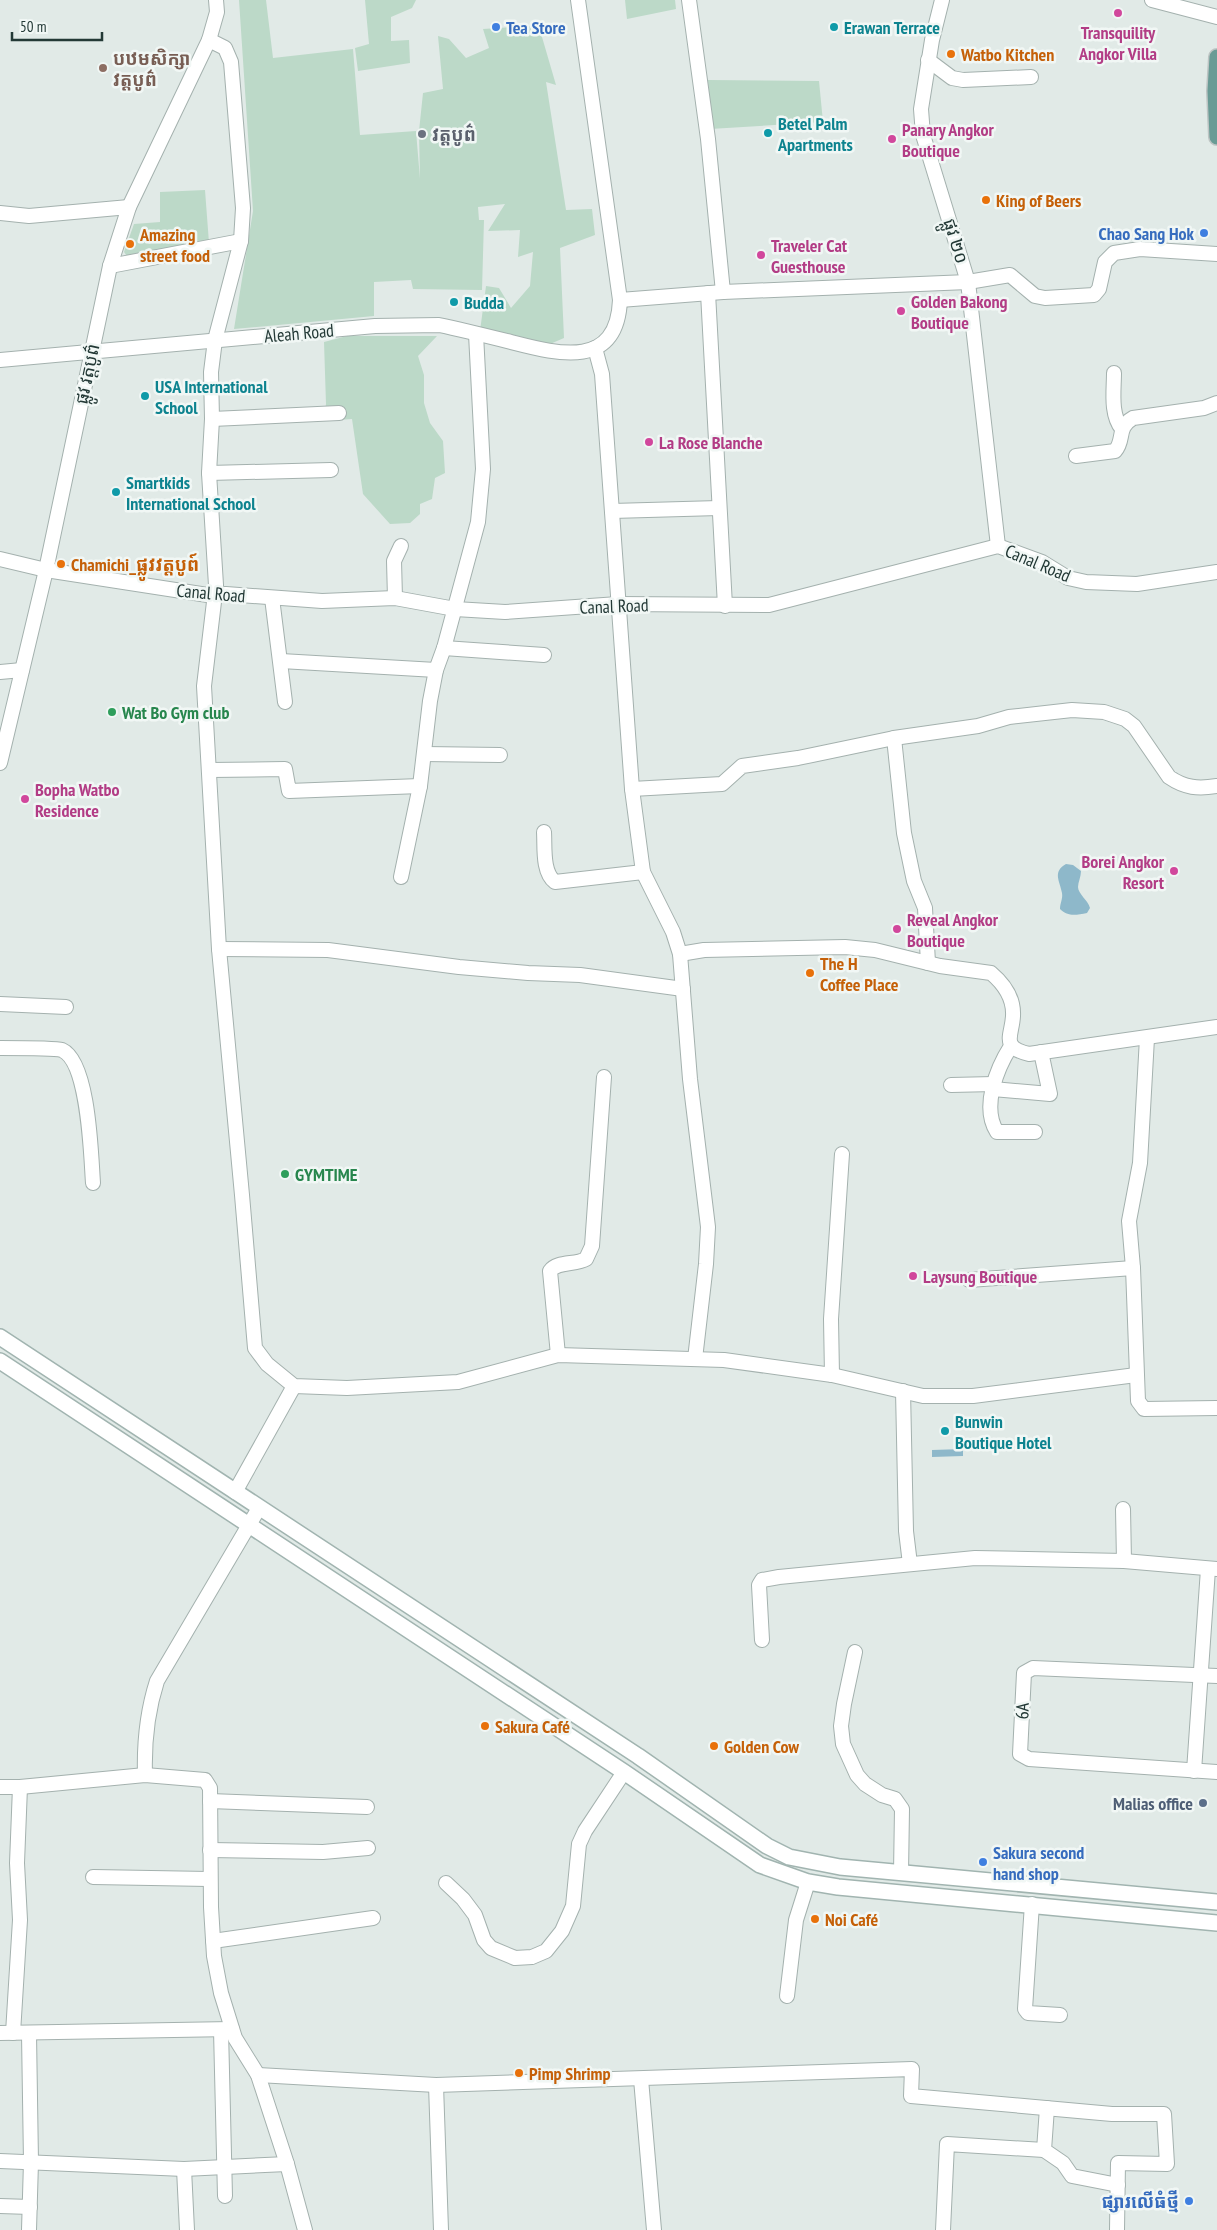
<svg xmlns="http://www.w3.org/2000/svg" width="1217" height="2230" viewBox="0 0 1217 2230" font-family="'PT Sans Narrow','Noto Sans Khmer',sans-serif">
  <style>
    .green { fill: #bcd9c8 }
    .water { fill: #8eb8ca }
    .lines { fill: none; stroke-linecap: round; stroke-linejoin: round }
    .street-casing { stroke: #a4b1ae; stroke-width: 16 }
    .secondary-casing { stroke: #a1b4b0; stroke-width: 18 }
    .primary-casing { stroke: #bdc4c3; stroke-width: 18 }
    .street { stroke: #fff; stroke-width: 14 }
    .secondary { stroke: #fff; stroke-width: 15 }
    .primary { stroke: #699b95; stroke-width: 15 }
    .hotel-dot { fill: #d1479c; stroke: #f1f7f5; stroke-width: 2 }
    .shop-dot { fill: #3f7fe0; stroke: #f1f7f5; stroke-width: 2 }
    .culture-dot { fill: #0f9aa8; stroke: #f1f7f5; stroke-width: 2 }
    .food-dot { fill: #e8710a; stroke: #f1f7f5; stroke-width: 2 }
    .education-dot { fill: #8d6e63; stroke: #f1f7f5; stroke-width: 2 }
    .worship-dot { fill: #6b7280; stroke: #f1f7f5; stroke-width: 2 }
    .leisure-dot { fill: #2e9e5b; stroke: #f1f7f5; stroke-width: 2 }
    .service-dot { fill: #5c6f8a; stroke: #f1f7f5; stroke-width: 2 }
    .labels { text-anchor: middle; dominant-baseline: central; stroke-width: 5; stroke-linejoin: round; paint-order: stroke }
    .shop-label { font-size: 18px; font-weight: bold; fill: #366cbe; stroke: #f1f7f5; text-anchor: start }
    .culture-label { font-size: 18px; font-weight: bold; fill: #0d838f; stroke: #f1f7f5; text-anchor: start }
    .hotel-label { font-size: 18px; font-weight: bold; fill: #b23c85; stroke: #f1f7f5; text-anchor: start }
    .food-label { font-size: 18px; font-weight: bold; fill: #c56008; stroke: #f1f7f5; text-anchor: start }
    .education-label { font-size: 18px; font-weight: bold; fill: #785e54; stroke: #f1f7f5; text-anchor: start }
    .worship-label { font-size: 18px; font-weight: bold; fill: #5b616d; stroke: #f1f7f5; text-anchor: start }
    .street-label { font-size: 18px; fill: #233936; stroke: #f1f7f5 }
    .leisure-label { font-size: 18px; font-weight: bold; fill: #27864d; stroke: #f1f7f5; text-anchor: start }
    .service-label { font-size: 18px; font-weight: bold; fill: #4e5e75; stroke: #f1f7f5; text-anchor: end }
  </style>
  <rect width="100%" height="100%" fill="#e1eae7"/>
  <g class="green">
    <path d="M239 0H266L273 58 353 49 360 135 416 131 420 179 419 131 423 93 443 89 438 36 449 39 466 58 489 48 483 29 532 26 542 37 556 85 546 82 566 210 592 209 595 235 560 248 564 338 550 344 480 331 486 286 499 288 511 308 530 286 533 252 518 257 520 230 488 231 505 204 478 207 479 220H484L482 290 413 289 411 280 374 282V316L234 329 253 211Z"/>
    <path d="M365 0H416L412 8 391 17V41L409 40 410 63 358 71 355 48 369 44Z"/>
    <path d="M625 0H675L676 9 627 19Z"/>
    <path d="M708 80 819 81 823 122 710 129Z"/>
    <path d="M205 190 209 243 130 260 124 252 134 224 160 222V192Z"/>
    <path d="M347 336H437L418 356 424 375V403L430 423 443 441 445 473 435 478 432 499 420 504V514L410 523 390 524 363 494 352 419 324 421 326 404 324 342Z"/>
  </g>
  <g class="water">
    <path d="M1066 864 1073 865 1081 871C1081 877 1078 882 1078 887 1078 894 1088 900 1090 908L1087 913C1076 915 1068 917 1060 909 1060 903 1063 899 1062 893 1060 881 1052 872 1066 864Z"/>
    <path d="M963 1449V1456L932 1457V1450Z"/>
  </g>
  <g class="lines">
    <g class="street-casing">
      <g id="street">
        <path d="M689 0 708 139 723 292"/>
        <path d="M942 0 932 40 921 109 923 135 968 282 998 546"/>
        <path d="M1152 0 1217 17"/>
        <path d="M209 40 225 48 231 62 243 208 241 241 215 340 211 372 212 419 209 473 216 585 204 686 219 949 242 1195 255 1348 267 1364 294 1386 347 1388 458 1382 558 1355 724 1360 832 1375 923 1396H973L1136 1375"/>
        <path d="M928 60 952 78 963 80 1031 77"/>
        <path d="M0 213 29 216 129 207"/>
        <path d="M110 266 241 241"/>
        <path d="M708 293 725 606"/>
        <path d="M620 300 723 292 968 282 1010 275 1035 296 1045 298 1094 295 1099 289 1105 262 1114 253 1140 249 1217 254"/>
        <path d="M595 348 602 374 632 789 643 872 673 932 680 954 690 1079 708 1227 706 1264 695 1359"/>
        <path d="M0 360 375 326 439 325C463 330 487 336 511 342 558 354 617 370 620 300L578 0"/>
        <path d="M1114 373C1114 390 1110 414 1122 429"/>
        <path d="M212 419 339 413"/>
        <path d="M1076 456 1115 451C1125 440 1116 428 1133 418L1204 408 1217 403"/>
        <path d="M209 473 331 470"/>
        <path d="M612 511 719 508"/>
        <path d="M0 559 46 570 214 596 226 594 322 601 395 598 455 609 505 612 618 604 769 605 998 546 1042 562 1068 578 1086 582 1137 584 1217 572"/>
        <path d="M272 598 285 702"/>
        <path d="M395 598 394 561 401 546"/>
        <path d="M444 648 544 655"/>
        <path d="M281 661 436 670"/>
        <path d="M0 672 22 670"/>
        <path d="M894 738 904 833 914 881 925 908 928 963"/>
        <path d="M424 754 500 755"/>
        <path d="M0 763 46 570 110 266 129 207 209 40 217 12 216 0"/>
        <path d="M210 770 285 769 289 791 420 786"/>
        <path d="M632 789 722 784 742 766 798 758 894 738 978 726 1009 717 1072 710 1104 712 1125 719 1134 726 1169 777C1185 788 1198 789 1217 786"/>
        <path d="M544 832C545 847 542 872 555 882L643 872"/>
        <path d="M401 877 420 786 430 701 436 670 444 648 478 522 483 469 476 334"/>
        <path d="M219 949 328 950 459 967 528 973 580 975 683 989"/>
        <path d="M680 954 704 950 845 947 875 950 940 966 991 973C1004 984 1014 998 1013 1016 1012 1036 1000 1047 1029 1054L1217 1027"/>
        <path d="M0 1004 66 1007"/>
        <path d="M1147 1038 1140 1163 1129 1221 1133 1268 1138 1401 1144 1409 1217 1408"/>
        <path d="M1011 1046C997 1068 981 1107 997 1132H1035"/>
        <path d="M0 1048C11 1048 55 1048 62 1050 89 1062 91 1156 93 1183"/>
        <path d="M951 1085 994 1084"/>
        <path d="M993 1089 1050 1094 1041 1052"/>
        <path d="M969 1280 1133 1268"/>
        <path d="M558 1355 550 1271C557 1261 576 1265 586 1259L592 1246 604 1077"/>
        <path d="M832 1375 831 1319 842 1154"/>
        <path d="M903 1391 906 1531 910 1564"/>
        <path d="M235 1492 294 1386"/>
        <path d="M1123 1509 1124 1561"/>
        <path d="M762 1640 759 1585 762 1580 779 1577 975 1558 1124 1561 1217 1569"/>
        <path d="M855 1652 844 1704 841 1726 843 1744 857 1775 865 1784 882 1795 895 1799 902 1809 901 1873"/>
        <path d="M1217 1676 1033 1668 1024 1673 1020 1754 1029 1759 1217 1772"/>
        <path d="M1194 1771 1208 1569"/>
        <path d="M145 1775C144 1743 147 1712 157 1681L259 1508"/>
        <path d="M0 1787H20L145 1775 205 1780 210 1788 211 1907 214 1956 221 1993 235 2038 258 2075 287 2164 305 2230"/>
        <path d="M210 1801 367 1807"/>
        <path d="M210 1850 323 1852 368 1848"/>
        <path d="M93 1877 209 1879"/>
        <path d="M446 1883 463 1899 475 1915 484 1940 491 1948 515 1958 532 1957 546 1951 562 1931 573 1906 579 1844 585 1831 624 1772"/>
        <path d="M1032 1904 1025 2009 1028 2013 1060 2015"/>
        <path d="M213 1941 373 1918"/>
        <path d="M787 1996 796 1920 808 1882"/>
        <path d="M221 2030 225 2196"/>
        <path d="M0 2033 232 2029"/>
        <path d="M13 2033 20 1920 17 1863 20 1787"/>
        <path d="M258 2075 436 2085 912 2069 911 2096 1112 2114H1164L1167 2164 1118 2163 1117 2230"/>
        <path d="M641 2079 654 2230"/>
        <path d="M436 2085 441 2230"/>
        <path d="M1047 2108 1044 2150 1063 2163 1072 2176 1118 2185"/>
        <path d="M0 2161 184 2169 287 2164"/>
        <path d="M184 2169 187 2230"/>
        <path d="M0 2206 30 2207"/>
        <path d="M29 2230 31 2162 29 2034"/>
        <path d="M943 2230 947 2144 1044 2150"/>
      </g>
    </g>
    <g class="secondary-casing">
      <g id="secondary">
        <path d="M0 1337 638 1756 767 1846 789 1857 840 1867 1217 1902"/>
        <path d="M0 1361 624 1772 760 1865 808 1882 838 1887 1217 1923"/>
      </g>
    </g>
    <g class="primary-casing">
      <path id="primary" d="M1217 57 1215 91 1217 137"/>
    </g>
    <use href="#street" class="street"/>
    <use href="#secondary" class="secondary"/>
    <use href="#primary" class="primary"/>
  </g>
  <g class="hotel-dot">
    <circle cx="1118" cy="13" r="5"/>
    <circle cx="892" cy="139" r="5"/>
    <circle cx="761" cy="255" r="5"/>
    <circle cx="901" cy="311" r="5"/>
    <circle cx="649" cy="442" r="5"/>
    <circle cx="25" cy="799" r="5"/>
    <circle cx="1174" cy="871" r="5"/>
    <circle cx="897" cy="929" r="5"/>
    <circle cx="913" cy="1276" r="5"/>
  </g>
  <g class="shop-dot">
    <circle cx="496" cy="27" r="5"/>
    <circle cx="1204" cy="233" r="5"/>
    <circle cx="983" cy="1862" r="5"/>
    <circle cx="1189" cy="2201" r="5"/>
  </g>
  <g class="culture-dot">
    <circle cx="834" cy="27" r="5"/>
    <circle cx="768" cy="133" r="5"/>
    <circle cx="454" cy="302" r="5"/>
    <circle cx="145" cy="396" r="5"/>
    <circle cx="116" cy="492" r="5"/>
    <circle cx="945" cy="1431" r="5"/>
  </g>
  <g class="food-dot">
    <circle cx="951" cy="54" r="5"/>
    <circle cx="986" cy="200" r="5"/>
    <circle cx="130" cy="244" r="5"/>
    <circle cx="61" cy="564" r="5"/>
    <circle cx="810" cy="973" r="5"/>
    <circle cx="485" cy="1726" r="5"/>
    <circle cx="714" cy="1746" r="5"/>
    <circle cx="815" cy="1919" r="5"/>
    <circle cx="519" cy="2073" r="5"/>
  </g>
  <circle class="education-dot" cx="103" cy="68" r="5"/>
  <circle class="worship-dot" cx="422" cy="134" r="5"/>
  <g class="leisure-dot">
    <circle cx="112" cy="712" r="5"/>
    <circle cx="285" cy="1174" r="5"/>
  </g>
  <circle class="service-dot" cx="1203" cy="1803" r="5"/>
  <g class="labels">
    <g class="shop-label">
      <text x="506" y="27">Tea Store</text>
      <text x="1194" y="233" text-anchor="end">Chao Sang Hok</text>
      <text x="993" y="1852">Sakura second<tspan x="993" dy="21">hand shop</tspan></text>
      <text x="1179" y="2201" text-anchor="end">ផ្សារលើធំថ្មី</text>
    </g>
    <g class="culture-label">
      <text x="844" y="27">Erawan Terrace</text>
      <text x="778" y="123">Betel Palm<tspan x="778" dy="21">Apartments</tspan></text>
      <text x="464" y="302">Budda</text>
      <text x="155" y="386">USA International<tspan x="155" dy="21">School</tspan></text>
      <text x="126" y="482">Smartkids<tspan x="126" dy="21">International School</tspan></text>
      <text x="955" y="1421">Bunwin<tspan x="955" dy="21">Boutique Hotel</tspan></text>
    </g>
    <g class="hotel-label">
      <text x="1118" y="32" text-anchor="middle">Transquility<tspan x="1118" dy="21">Angkor Villa</tspan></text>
      <text x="902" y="129">Panary Angkor<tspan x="902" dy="21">Boutique</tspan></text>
      <text x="771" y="245">Traveler Cat<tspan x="771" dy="21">Guesthouse</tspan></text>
      <text x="911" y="301">Golden Bakong<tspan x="911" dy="21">Boutique</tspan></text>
      <text x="659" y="442">La Rose Blanche</text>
      <text x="35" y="789">Bopha Watbo<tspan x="35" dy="21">Residence</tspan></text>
      <text x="1164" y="861" text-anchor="end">Borei Angkor<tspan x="1164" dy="21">Resort</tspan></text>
      <text x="907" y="919">Reveal Angkor<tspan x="907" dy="21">Boutique</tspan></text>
      <text x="923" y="1276">Laysung Boutique</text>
    </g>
    <g class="food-label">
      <text x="961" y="54">Watbo Kitchen</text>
      <text x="996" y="200">King of Beers</text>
      <text x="140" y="234">Amazing<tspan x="140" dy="21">street food</tspan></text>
      <text x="71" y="564">Chamichi_ផ្លូវវត្តបូព៍</text>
      <text x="820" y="963">The H<tspan x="820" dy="21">Coffee Place</tspan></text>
      <text x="495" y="1726">Sakura Café</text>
      <text x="724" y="1746">Golden Cow</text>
      <text x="825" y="1919">Noi Café</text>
      <text x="529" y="2073">Pimp Shrimp</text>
    </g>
    <g class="education-label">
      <text x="113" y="58">បឋមសិក្សា<tspan x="113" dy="21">វត្តបូព៌</tspan></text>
    </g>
    <g class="worship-label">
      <text x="432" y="134">វត្តបូព៌</text>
    </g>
    <g class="street-label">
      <text transform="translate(956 241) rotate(73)">ផ្លូវ ២០</text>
      <text transform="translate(299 333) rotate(-5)">Aleah Road</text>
      <text transform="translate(87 374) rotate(-78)">ផ្លូវ វត្តបូព៌</text>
      <text transform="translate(1038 563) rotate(23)">Canal Road</text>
      <text transform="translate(211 593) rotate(5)">Canal Road</text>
      <text transform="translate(614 606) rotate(-2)">Canal Road</text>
      <text transform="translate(1022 1711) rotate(-88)">6A</text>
    </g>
    <g class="leisure-label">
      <text x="122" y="712">Wat Bo Gym club</text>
      <text x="295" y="1174">GYMTIME</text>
    </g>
    <g class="service-label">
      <text x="1193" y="1803">Malias office</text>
    </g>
  </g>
  <path d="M12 32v8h90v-8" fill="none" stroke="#233936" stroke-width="2.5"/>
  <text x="20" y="32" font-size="15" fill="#233936" stroke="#f1f7f5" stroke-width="4" paint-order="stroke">50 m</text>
</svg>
